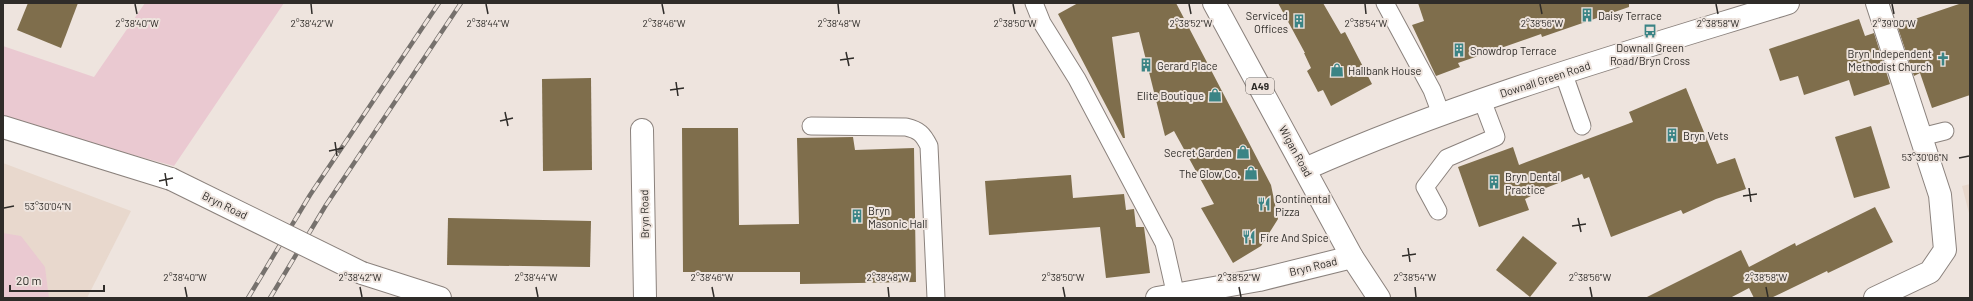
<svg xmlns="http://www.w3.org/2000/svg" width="1973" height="301" viewBox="0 0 1973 301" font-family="Barlow,sans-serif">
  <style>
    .built { fill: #e8d8cd }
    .green { fill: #eac9d1 }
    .building { fill: #7f6e4c }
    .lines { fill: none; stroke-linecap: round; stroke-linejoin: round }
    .service-casing { stroke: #8b827d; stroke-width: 19 }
    .minor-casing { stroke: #8b827d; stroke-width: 24 }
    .secondary-casing { stroke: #8b827d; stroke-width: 24 }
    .primary-casing { stroke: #8b827d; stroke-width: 24 }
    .service { stroke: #fff; stroke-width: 17 }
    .minor { stroke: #fff; stroke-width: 22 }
    .secondary { stroke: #fff; stroke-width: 22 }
    .primary { stroke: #fff; stroke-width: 22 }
    .rail-casing { stroke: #76716d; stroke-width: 4.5 }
    .rail { stroke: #eee4de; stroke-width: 3; stroke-dasharray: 9; stroke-linecap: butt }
    .secondary-bridge-casing { stroke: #8b827d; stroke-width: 24; stroke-linecap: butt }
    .secondary-bridge { stroke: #fff; stroke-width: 22 }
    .ticks { fill: none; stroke: #2f2c29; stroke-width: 1.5 }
    .labels { text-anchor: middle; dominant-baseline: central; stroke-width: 4; stroke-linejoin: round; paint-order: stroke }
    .shield { fill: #eee4de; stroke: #68635f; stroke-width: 1 }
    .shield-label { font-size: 10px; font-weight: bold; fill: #2f2c29 }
    .poi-label { font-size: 11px; fill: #2f2c29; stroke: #eee4de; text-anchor: start }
    .street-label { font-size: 11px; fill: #2f2c29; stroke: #eee4de }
    .ticks-label { font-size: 10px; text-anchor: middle; fill: #2f2c29; stroke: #eee4de; stroke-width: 4; stroke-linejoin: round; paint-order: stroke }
  </style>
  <rect width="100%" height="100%" fill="#eee4de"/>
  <g class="built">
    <path d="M3 163 131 211 87 298H3Z"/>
    <path d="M1970 184V217L1962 186Z"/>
  </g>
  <g class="green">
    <path d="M145 3H284L174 166 3 120V46L94 77Z"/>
    <path d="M3 233 21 236 45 267 49 298H3Z"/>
  </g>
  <g class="building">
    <path d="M28 3H78L61 48 17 30Z"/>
    <path d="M1078 3H1176L1271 185 1278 219 1261 246 1233 263 1201 208 1214 204 1174 131 1165 136 1139 32 1112 37 1125 138H1123L1058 14Z"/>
    <path d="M1278 3H1323L1341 34 1345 32 1372 84 1331 106 1323 90 1318 92 1307 71 1311 68 1304 53H1305Z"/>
    <path d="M1418 3H1629V7L1542 37 1541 34 1458 63 1460 67 1436 76 1412 25 1424 21Z"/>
    <path d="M1962 3H1970V95L1932 108 1920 73 1914 76 1897 25Z"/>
    <path d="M1859 19 1865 36 1874 33 1890 84 1854 96 1849 80 1804 95 1798 76 1780 81 1769 49Z"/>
    <path d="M591 78 592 170 543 171 542 79Z"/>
    <path d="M1686 88 1717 164 1735 158 1746 189 1716 199 1683 214 1681 210 1611 237 1589 177 1584 179 1582 174 1530 194 1531 196 1525 199 1529 210 1479 227 1458 167 1513 147 1519 165 1633 122 1629 112Z"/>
    <path d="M1871 126 1890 188 1854 198 1835 137Z"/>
    <path d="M682 128H738L739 225 799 224 797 138 853 137 855 150 914 148 916 282 800 284V272H683Z"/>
    <path d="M1071 175 1073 198 1124 194 1126 210 1134 209 1136 227H1144L1150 273 1106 278 1100 227 989 235 985 181Z"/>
    <path d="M1875 207 1893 242 1828 273 1827 271 1771 298H1754L1749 288 1730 298H1645L1741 250 1749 267 1795 243 1796 246Z"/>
    <path d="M448 218 591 221 590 267 447 265Z"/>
    <path d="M1523 236 1557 263 1530 297 1496 270Z"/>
  </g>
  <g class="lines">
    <g class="service-casing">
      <g id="service">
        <path d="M1034 3 1042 23 1077 79 1164 243 1176 296"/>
        <path d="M1385 3 1432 90 1441 114"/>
        <path d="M1563 72 1582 126"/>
        <path d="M811 126 906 127C919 130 923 134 929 146L936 298"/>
        <path d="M1921 137 1945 131"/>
        <path d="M1438 211 1425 187 1447 158 1496 137 1482 100"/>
      </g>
    </g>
    <g class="minor-casing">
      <g id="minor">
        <path d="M642 130 645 298"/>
        <path d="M1875 298 1930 272 1945 250 1940 195 1877 3"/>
      </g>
    </g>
    <g class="secondary-casing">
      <g id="secondary">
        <path d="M3 127 171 179"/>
        <path d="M1305 169C1461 100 1626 53 1788 3"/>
        <path d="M362 273 440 298"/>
        <path d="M1157 298 1259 280 1352 257"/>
      </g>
    </g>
    <g class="primary-casing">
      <path id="primary" d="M1214 3 1352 257 1379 298"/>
    </g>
    <use href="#service" class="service"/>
    <use href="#minor" class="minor"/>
    <use href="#secondary" class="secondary"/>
    <use href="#primary" class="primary"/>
    <g class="rail-casing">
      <g id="rail">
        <path d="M248 298 310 195 439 3"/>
        <path d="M270 298 326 205 461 3"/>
      </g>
    </g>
    <use href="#rail" class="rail"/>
    <g class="secondary-bridge-casing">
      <path id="secondary-bridge" d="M171 179 362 273"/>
    </g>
    <use href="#secondary-bridge" class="secondary-bridge"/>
  </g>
  <path class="ticks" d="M135 4 137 14M311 4 312 14M486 4 488 14M662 4 664 14M838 4 839 14M1013 4 1015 14M1189 4 1191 14M1365 4 1366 14M1540 4 1542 14M1716 4 1718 14M1892 4 1894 14M846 52 849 66M840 60 854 58M676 82 678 96M670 90 684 88M505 112 508 126M500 121 513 118M335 142 337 156M329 151 343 148M1959 158 1969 156M165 173 167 186M159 181 173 178M1749 188 1751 202M1743 196 1757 194M4 208 14 206M1578 218 1581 232M1572 226 1586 224M1408 248 1410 262M1402 256 1416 254M185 287 187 297M360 287 362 297M536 287 538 297M712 287 714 297M888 287 889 297M1063 287 1065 297M1239 287 1241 297M1415 287 1416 297M1590 287 1592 297M1766 287 1768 297"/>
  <defs>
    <g id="building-bare" transform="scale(1.08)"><path d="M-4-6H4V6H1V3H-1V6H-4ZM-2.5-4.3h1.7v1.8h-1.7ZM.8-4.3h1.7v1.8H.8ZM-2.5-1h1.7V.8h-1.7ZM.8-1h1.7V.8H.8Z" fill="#3b8485" stroke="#eee4de" stroke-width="2.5" paint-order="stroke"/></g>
    <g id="bus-bare" transform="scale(1.08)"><path d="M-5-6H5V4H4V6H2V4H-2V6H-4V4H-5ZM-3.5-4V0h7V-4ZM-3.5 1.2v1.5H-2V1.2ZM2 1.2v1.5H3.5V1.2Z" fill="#3b8485" stroke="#eee4de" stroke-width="2.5" paint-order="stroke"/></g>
    <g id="church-bare" transform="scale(1.08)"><path d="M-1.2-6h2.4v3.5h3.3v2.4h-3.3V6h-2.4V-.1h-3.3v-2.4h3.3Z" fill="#3b8485" stroke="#eee4de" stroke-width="2.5" paint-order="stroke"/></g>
    <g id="shop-bare" transform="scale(1.08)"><path d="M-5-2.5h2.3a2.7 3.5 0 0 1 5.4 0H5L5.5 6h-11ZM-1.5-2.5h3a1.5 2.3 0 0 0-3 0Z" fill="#3b8485" stroke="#eee4de" stroke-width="2.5" paint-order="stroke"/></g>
    <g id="restaurant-bare" transform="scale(1.08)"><path d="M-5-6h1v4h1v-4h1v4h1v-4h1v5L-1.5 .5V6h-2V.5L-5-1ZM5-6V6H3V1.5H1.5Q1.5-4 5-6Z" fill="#3b8485" stroke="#eee4de" stroke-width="2.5" paint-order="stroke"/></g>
  </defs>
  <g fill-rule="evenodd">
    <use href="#building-bare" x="1587" y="15"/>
    <use href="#building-bare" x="1299" y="21"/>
    <use href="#bus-bare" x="1650" y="31"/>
    <use href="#building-bare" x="1459" y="50"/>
    <use href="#church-bare" x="1943" y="59"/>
    <use href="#building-bare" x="1146" y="65"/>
    <use href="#shop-bare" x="1337" y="70"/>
    <use href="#shop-bare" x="1215" y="95"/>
    <use href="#building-bare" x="1672" y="135"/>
    <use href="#shop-bare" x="1243" y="152"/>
    <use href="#shop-bare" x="1251" y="173"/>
    <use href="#building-bare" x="1494" y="182"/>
    <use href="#restaurant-bare" x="1264" y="204"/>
    <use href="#building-bare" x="857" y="216"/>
    <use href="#restaurant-bare" x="1249" y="237"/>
  </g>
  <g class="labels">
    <rect class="shield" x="1246" y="78" width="28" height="16" rx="3"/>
    <g class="shield-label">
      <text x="1260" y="86">A49</text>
    </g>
    <g class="poi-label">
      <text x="1288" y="15" text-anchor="end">Serviced<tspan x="1288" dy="13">Offices</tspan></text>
      <text x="1598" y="15">Daisy Terrace</text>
      <text x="1650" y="47" text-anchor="middle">Downall Green<tspan x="1650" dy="13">Road/Bryn Cross</tspan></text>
      <text x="1470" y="50">Snowdrop Terrace</text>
      <text x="1932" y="53" text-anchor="end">Bryn Independent<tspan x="1932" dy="13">Methodist Church</tspan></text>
      <text x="1157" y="65">Gerard Place</text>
      <text x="1348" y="70">Hallbank House</text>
      <text x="1204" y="95" text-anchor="end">Elite Boutique</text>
      <text x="1683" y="135">Bryn Vets</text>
      <text x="1232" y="152" text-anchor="end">Secret Garden</text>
      <text x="1240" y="173" text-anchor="end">The Glow Co.</text>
      <text x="1505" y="176">Bryn Dental<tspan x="1505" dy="13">Practice</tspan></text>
      <text x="1275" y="198">Continental<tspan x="1275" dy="13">Pizza</tspan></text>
      <text x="868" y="210">Bryn<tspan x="868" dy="13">Masonic Hall</tspan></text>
      <text x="1260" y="237">Fire And Spice</text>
    </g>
    <g class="street-label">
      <text transform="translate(1545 79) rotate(-18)">Downall Green Road</text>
      <text transform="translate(1296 151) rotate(61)">Wigan Road</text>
      <text transform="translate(225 205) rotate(26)">Bryn Road</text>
      <text transform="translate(644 214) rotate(-91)">Bryn Road</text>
      <text transform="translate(1313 266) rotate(-14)">Bryn Road</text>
    </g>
  </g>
  <g class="ticks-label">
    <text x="1015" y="27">2°38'50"W</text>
    <text x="1718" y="27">2°38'58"W</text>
    <text x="137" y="27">2°38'40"W</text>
    <text x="312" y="27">2°38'42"W</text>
    <text x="488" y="27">2°38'44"W</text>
    <text x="664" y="27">2°38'46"W</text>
    <text x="839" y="27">2°38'48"W</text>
    <text x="1191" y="27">2°38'52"W</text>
    <text x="1366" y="27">2°38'54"W</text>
    <text x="1542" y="27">2°38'56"W</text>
    <text x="1894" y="27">2°39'00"W</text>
    <text x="1925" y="161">53°30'06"N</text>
    <text x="48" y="210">53°30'04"N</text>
    <text x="185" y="281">2°38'40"W</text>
    <text x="360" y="281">2°38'42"W</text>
    <text x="536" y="281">2°38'44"W</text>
    <text x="712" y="281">2°38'46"W</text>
    <text x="888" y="281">2°38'48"W</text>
    <text x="1063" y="281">2°38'50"W</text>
    <text x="1239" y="281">2°38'52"W</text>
    <text x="1415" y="281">2°38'54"W</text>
    <text x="1590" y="281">2°38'56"W</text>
    <text x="1766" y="281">2°38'58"W</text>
  </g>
  <rect width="1973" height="301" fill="none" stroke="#2f2c29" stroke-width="8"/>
  <path d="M10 285v6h94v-6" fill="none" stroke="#2f2c29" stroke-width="2"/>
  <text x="16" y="285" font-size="12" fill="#2f2c29" stroke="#eee4de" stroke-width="3" paint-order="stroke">20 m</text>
</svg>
